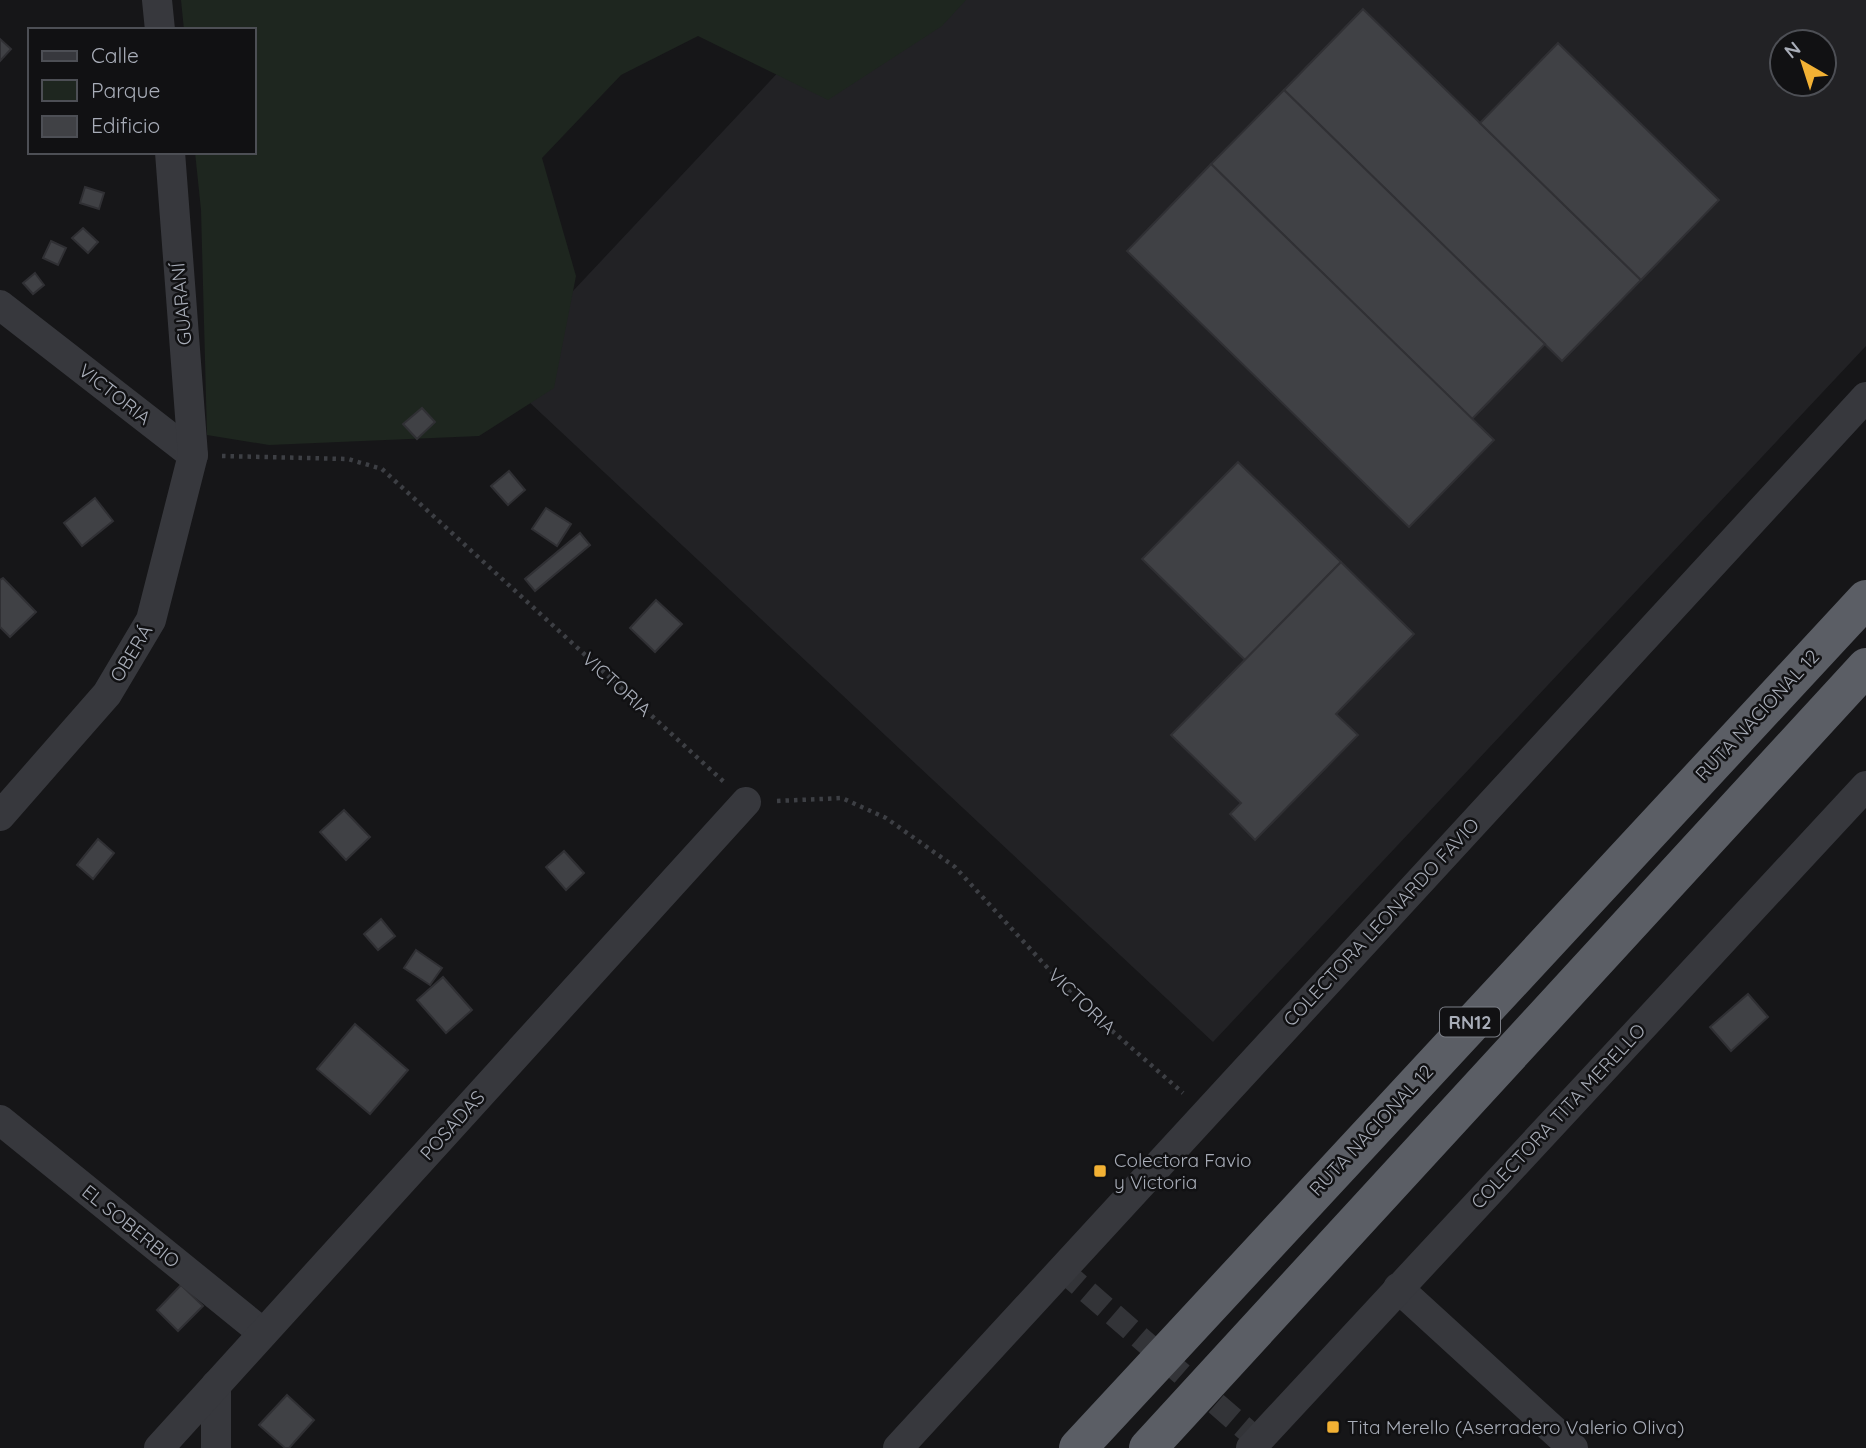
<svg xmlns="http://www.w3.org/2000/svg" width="1866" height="1448" viewBox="0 0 1866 1448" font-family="Quicksand,sans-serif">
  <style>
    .built { fill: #222225; fill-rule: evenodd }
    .green { fill: #1e261f }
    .building { fill: #404145; stroke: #303034; stroke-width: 2 }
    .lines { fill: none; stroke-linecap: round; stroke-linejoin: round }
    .pedestrian-tunnel { stroke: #333438; stroke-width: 23; stroke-dasharray: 23 11; stroke-linecap: butt }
    .path { stroke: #3d3f44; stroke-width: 4.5; stroke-dasharray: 3.5 5; stroke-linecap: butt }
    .minor { stroke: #37383d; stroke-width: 30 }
    .trunk { stroke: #5b5e65; stroke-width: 38 }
    .poi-dot { fill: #f2b134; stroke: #111113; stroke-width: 2.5 }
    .labels { text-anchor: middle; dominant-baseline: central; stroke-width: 5; stroke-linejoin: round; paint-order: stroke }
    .shield { fill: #111113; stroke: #7b7e86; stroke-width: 2 }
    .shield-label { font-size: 18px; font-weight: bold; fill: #a8adb8 }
    .street-label { font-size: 19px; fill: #a8adb8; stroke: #111113 }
    .poi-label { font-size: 19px; fill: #a8adb8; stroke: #111113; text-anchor: start }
  </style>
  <rect width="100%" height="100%" fill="#161618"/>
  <path class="built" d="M846 0H1866V346L1213 1042 497 372ZM1782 42H1824V84H1782Z"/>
  <path class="green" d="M181 0H966L942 26 828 100 698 36 621 75 542 158 576 276 554 388 479 436 269 445 207 435 201 210 195 152H254V30H184Z"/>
  <g class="building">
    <path d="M1363 9 1641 280 1562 361 1284 90Z"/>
    <path d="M0 39 11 49 0 61Z"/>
    <path d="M1558 43 1719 200 1641 280 1480 123Z"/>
    <path d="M1284 90 1545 344 1472 419 1211 164Z"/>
    <path d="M1211 164 1494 440 1409 527 1127 251Z"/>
    <path d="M85 187 104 193 99 209 80 203Z"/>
    <path d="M83 228 98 242 88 253 72 238Z"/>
    <path d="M51 241 66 248 58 265 43 258Z"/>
    <path d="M35 273 44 285 33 294 23 283Z"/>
    <path d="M422 408 435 422 417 439 403 424Z"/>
    <path d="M1238 462 1341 562 1245 660 1142 559Z"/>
    <path d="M509 471 525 490 508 505 491 486Z"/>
    <path d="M95 498 113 521 82 546 64 523Z"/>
    <path d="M546 508 571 524 557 546 532 529Z"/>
    <path d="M580 533 590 545 535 591 525 579Z"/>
    <path d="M1341 562 1414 634 1336 714 1358 735 1255 840 1230 814 1241 803 1171 735Z"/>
    <path d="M3 578 36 612 10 637 0 627V580Z"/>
    <path d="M656 600 682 624 655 652 630 628Z"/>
    <path d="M344 810 370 837 346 860 320 832Z"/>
    <path d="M98 839 114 853 93 879 77 865Z"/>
    <path d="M564 851 584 873 566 890 546 867Z"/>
    <path d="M381 919 395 936 378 950 364 934Z"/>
    <path d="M416 950 442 968 430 985 404 968Z"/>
    <path d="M443 977 472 1010 446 1033 417 1000Z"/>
    <path d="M1748 994 1768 1017 1731 1051 1710 1027Z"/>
    <path d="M355 1024 408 1070 370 1114 317 1069Z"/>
    <path d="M181 1285 203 1306 178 1331 157 1310Z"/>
    <path d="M287 1395 314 1420 289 1448H285L259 1425Z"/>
  </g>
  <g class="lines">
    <path class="pedestrian-tunnel" d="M1062 1270 1258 1440"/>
    <g class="path">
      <path d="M222 456 348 459 382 469 724 782"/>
      <path d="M777 801 842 798 886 818 955 867 1078 1001 1183 1093"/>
    </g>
    <g class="minor">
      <path d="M157 0 160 30"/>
      <path d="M0 305 193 455"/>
      <path d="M0 816 107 694 151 620 193 455 170 152"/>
      <path d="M0 1120 263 1333"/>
      <path d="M1398 1288 1573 1448"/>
      <path d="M216 1385V1448"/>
      <path d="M159 1448 746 802"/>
      <path d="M898 1448 1866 397"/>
      <path d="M1251 1448 1866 786"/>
    </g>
    <g class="trunk">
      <path d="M1078 1448 1866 599"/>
      <path d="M1148 1448 1866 667"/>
    </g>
  </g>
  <g class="poi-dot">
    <rect x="1093" y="1164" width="14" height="14" rx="3.5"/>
    <rect x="1326" y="1420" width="14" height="14" rx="3.5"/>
  </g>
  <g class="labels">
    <rect class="shield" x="1440" y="1007.5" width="60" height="29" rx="5"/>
    <g class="shield-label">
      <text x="1470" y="1022">RN12</text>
    </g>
    <g class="street-label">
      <text transform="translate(181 304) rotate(-95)">GUARANÍ</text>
      <text transform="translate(115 394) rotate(38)">VICTORIA</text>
      <text transform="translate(131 653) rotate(-59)">OBERÁ</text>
      <text transform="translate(617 684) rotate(42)">VICTORIA</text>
      <text transform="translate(1757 715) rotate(-47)">RUTA NACIONAL 12</text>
      <text transform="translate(1381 922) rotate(-47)">COLECTORA LEONARDO FAVIO</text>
      <text transform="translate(1082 1001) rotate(44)">VICTORIA</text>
      <text transform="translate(1558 1116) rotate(-47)">COLECTORA TITA MERELLO</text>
      <text transform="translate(452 1125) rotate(-48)">POSADAS</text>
      <text transform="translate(1371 1130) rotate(-47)">RUTA NACIONAL 12</text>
      <text transform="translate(131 1226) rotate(39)">EL SOBERBIO</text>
    </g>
    <g class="poi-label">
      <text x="1114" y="1160">Colectora Favio<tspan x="1114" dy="22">y Victoria</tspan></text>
      <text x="1347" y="1427">Tita Merello (Aserradero Valerio Oliva)</text>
    </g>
  </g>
  <rect x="28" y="28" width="228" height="126" fill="#111113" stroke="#4d4f55" stroke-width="2"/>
  <rect x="42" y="51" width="35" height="10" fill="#37383d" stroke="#4d4f55" stroke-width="2"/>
  <text x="91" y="63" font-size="21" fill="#a8adb8">Calle</text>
  <rect x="42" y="80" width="35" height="21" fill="#1e261f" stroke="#4d4f55" stroke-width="2"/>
  <text x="91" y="98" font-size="21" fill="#a8adb8">Parque</text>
  <rect x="42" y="116" width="35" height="21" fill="#404145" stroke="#4d4f55" stroke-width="2"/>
  <text x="91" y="133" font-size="21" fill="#a8adb8">Edificio</text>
  <g transform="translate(1803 63) rotate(321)"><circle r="33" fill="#111113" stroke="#4d4f55" stroke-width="2"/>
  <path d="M0-5L12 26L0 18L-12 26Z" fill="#f2b134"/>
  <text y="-10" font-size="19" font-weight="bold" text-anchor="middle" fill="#a8adb8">N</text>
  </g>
</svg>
